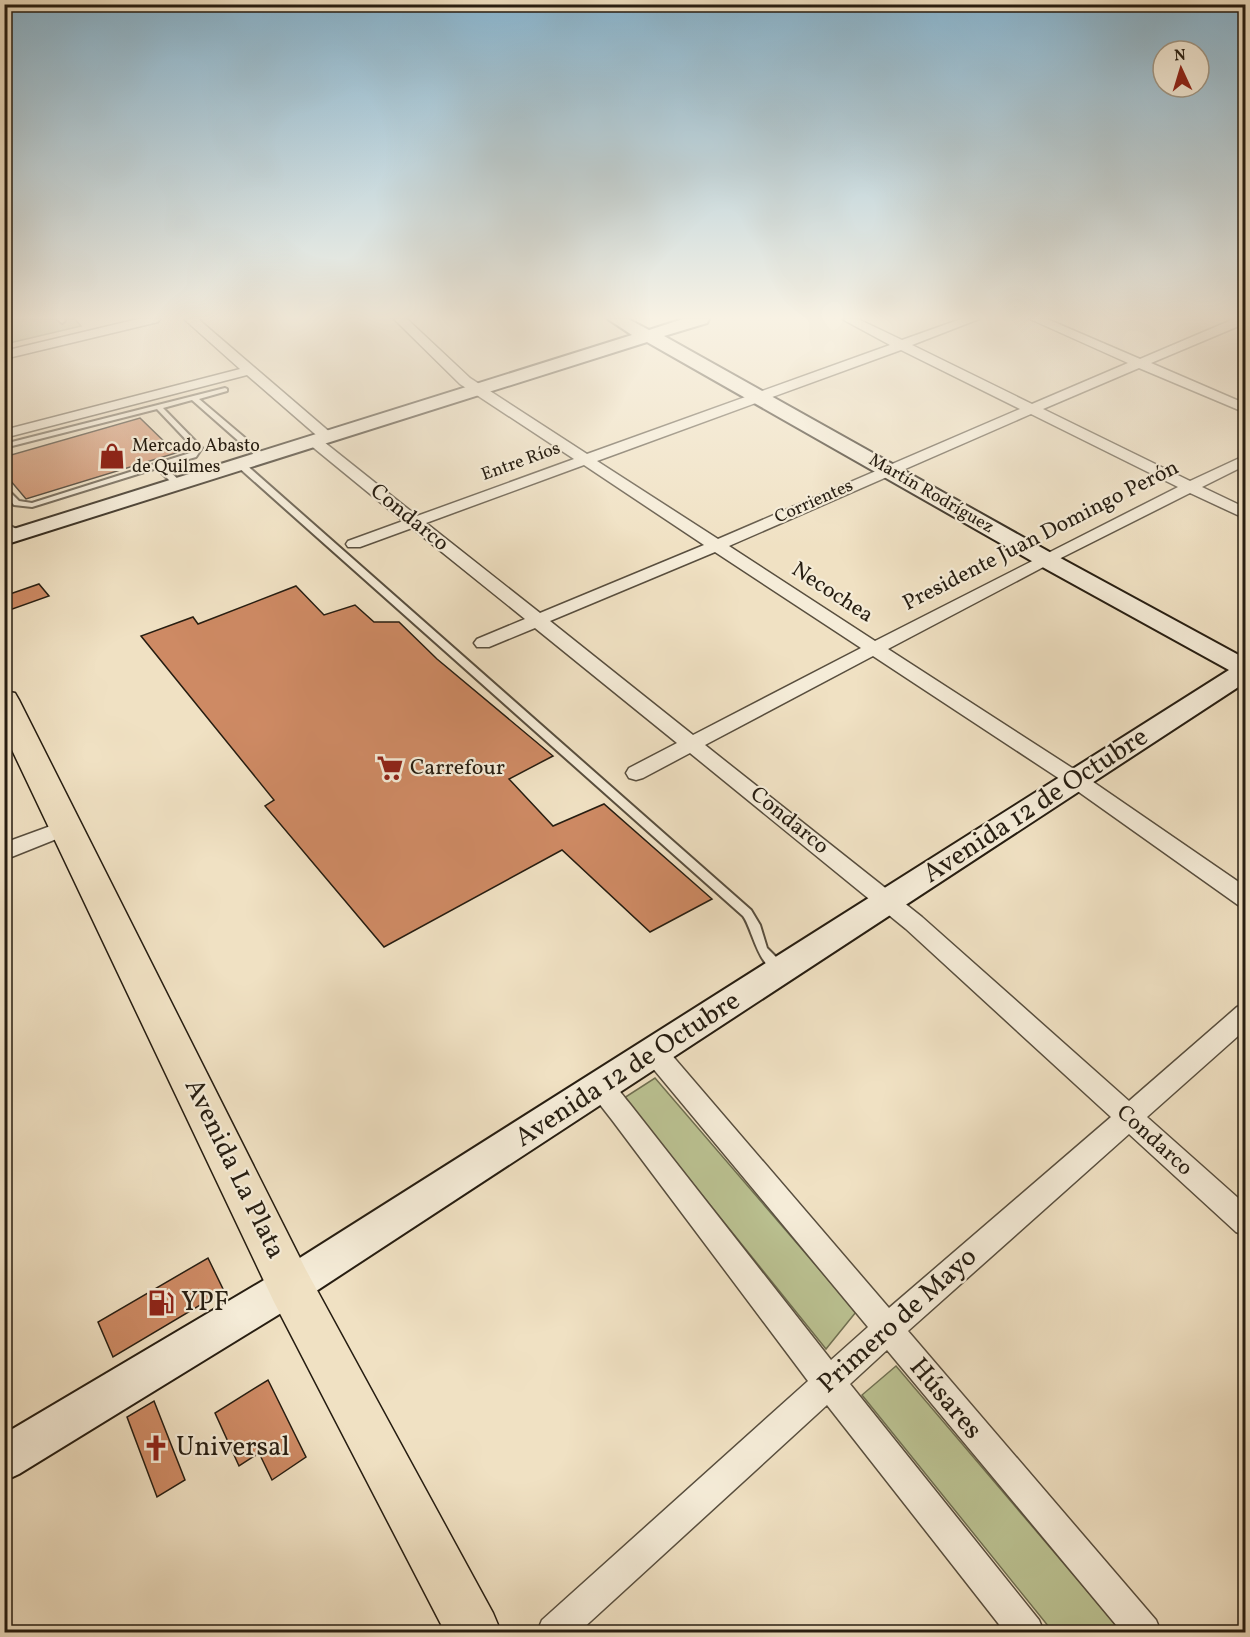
<svg xmlns="http://www.w3.org/2000/svg" width="1250" height="1637" viewBox="0 0 1250 1637" font-family="Vollkorn,serif">
  <style>
    .green { fill: #bbc292; stroke: #707052; stroke-width: 1.5 }
    .building { fill: #ce8a64; stroke: #261d11; stroke-width: 1.5 }
    .lines { fill: none; stroke-linecap: round; stroke-linejoin: round }
    .lane-casing { stroke: #584e3e; stroke-width: 4 }
    .street-casing { stroke: #584e3e; stroke-width: 3 }
    .secondary-casing { stroke: #261d11; stroke-width: 4 }
    .primary-casing { stroke: #261d11; stroke-width: 3 }
    .lane { fill: #f5ecd8; fill-rule: evenodd }
    .street { fill: #f5ecd8; fill-rule: evenodd }
    .secondary { fill: #f5ecd8; fill-rule: evenodd }
    .primary { fill: #f0e1c3; fill-rule: evenodd }
    .labels { text-anchor: middle; dominant-baseline: central; stroke-width: 4.5; stroke-linejoin: round; paint-order: stroke }
    .far-poi-label { font-size: 18px; fill: #261d11; stroke: #f5ecd8; text-anchor: start }
    .far-street-label { font-size: 18px; fill: #261d11; stroke: #f5ecd8 }
    .street-label { font-size: 22px; fill: #261d11; stroke: #f5ecd8 }
    .poi-label { font-size: 22px; fill: #261d11; stroke: #f5ecd8; text-anchor: start }
    .near-street-label { font-size: 27px; fill: #261d11; stroke: #f5ecd8 }
    .near-poi-label { font-size: 27px; fill: #261d11; stroke: #f5ecd8; text-anchor: start }
  </style>
  <rect width="100%" height="100%" fill="#f0e1c3"/>
  <filter id="stains"><feTurbulence type="fractalNoise" baseFrequency=".00333" numOctaves="4"/><feColorMatrix values="0 0 0 0 .2 0 0 0 0 .09 0 0 0 0 .02 0 0 0 .5 -.17"/></filter>
  <radialGradient id="worn" r=".72"><stop offset=".6" stop-color="#630" stop-opacity="0"/><stop offset="1" stop-color="#630" stop-opacity=".3"/></radialGradient>
  <g class="green">
    <path d="M4 319H75L81 326 5 344Z"/>
    <path d="M655 1078 856 1312 826 1349 624 1098Z"/>
    <path d="M896 1366 1122 1632H1053L862 1395Z"/>
  </g>
  <g class="building">
    <path d="M140 418 176 453 26 499 4 473V457Z"/>
    <path d="M39 584 49 596 4 612V596Z"/>
    <path d="M296 586 324 615 355 605 374 622H399L437 659 553 756 509 779 553 826 604 804 712 899 650 932 562 850 384 947 265 806 274 800 141 636 193 617 198 624Z"/>
    <path d="M208 1258 224 1291 113 1357 98 1322Z"/>
    <path d="M268 1380 306 1457 272 1480 259 1453 239 1466 215 1413Z"/>
    <path d="M154 1401 185 1480 157 1497 127 1417Z"/>
  </g>
  <g class="lines">
    <g class="lane-casing">
      <g id="lane">
        <path d="M57 319H64L65 321 62 323Z"/>
        <path d="M225 388 227 389V391L199 399 265 455V459H259L192 400 163 408 202 448 196 457 164 466 181 482V486H175L157 468 32 507 14 505 4 493V486L19 501 32 503 190 453 194 448 157 409 4 448V444Z"/>
        <path d="M237 462H243L751 910 760 925 767 948 784 965 786 968 784 971C760 977 753 929 743 916L237 466Z"/>
        <path d="M4 523 23 532 24 534 23 536H17L4 529Z"/>
      </g>
    </g>
    <g class="street-casing">
      <g id="street">
        <path d="M138 319H160L158 322 4 359V351Z"/>
        <path d="M184 319H198L332 434 334 437 332 440H322L247 375 4 438V430L240 369Z"/>
        <path d="M394 319H407L470 378 587 454 890 345 842 319H858L902 340 961 319H979L912 345 1032 404 1128 363 1030 319H1047L1140 359 1234 319H1246V323L1151 363 1246 404V413L1139 368 1043 409 1190 481 1246 455V465L1202 487 1246 508V519L1190 493 1051 563 888 649 1083 775 1246 887V907L1238 905 1069 785 873 656 705 745 922 917 1129 1101 1237 1007 1246 1004V1029L1147 1117 1246 1205V1236L1236 1232 1129 1134 908 1331 1156 1620 1161 1632H1122L887 1350 850 1384 1039 1620 1044 1632H1005L827 1405 579 1632H537L542 1620 808 1381 612 1120 587 1088 591 1080C610 1074 619 1091 630 1104L831 1360 868 1327 646 1060 642 1053 646 1046 655 1043 664 1046 889 1308 1111 1117 906 929 690 753 643 778 636 780 629 778 626 773 629 768 677 743 535 628 489 647H477L474 643 477 639 525 619 412 528 360 547H348L346 544 348 541 403 521 309 444 307 441 309 438H319L417 516 574 459 460 384ZM901 350 1020 409 718 539 597 461ZM1031 414 1178 487 875 641 729 546ZM584 465 704 545 540 613 426 523ZM715 552 861 648 693 735 550 621Z"/>
        <path d="M67 820 74 822 78 827 74 832 4 860V843Z"/>
      </g>
    </g>
    <g class="secondary-casing">
      <path id="secondary" d="M608 319H628L649 330 683 319H709L707 323 664 336 1053 554 1246 659V682L304 1299 19 1474 4 1481V1434L276 1273 1229 670 1037 564 647 342 4 545V532L632 335Z"/>
    </g>
    <g class="primary-casing">
      <path id="primary" d="M4 691 15 693 19 700 306 1270 493 1613 501 1632H445L274 1302 4 733Z"/>
    </g>
    <use href="#lane" class="lane"/>
    <use href="#street" class="street"/>
    <use href="#secondary" class="secondary"/>
    <use href="#primary" class="primary"/>
  </g>
  <linearGradient id="sky" x2="0" y2="1"><stop stop-color="#89b8d4"/><stop offset="0.58" stop-color="#f8f2e4"/><stop offset="1" stop-color="#f8f2e4" stop-opacity="0"/></linearGradient>
  <rect width="1250" height="548" fill="url(#sky)"/>
  <defs>
    <g id="shop-bare" transform="scale(2.07)"><path d="M-5-2.5h2.3a2.7 3.5 0 0 1 5.4 0H5L5.5 6h-11ZM-1.5-2.5h3a1.5 2.3 0 0 0-3 0Z" fill="#8f2418" stroke="#f5ecd8" stroke-width="2.5" paint-order="stroke"/></g>
    <g id="supermarket-bare" transform="scale(2.07)"><path d="M-6-5.5h2.5l.6 2H6L4.5 2H-2.5L-4.4-4H-6ZM-1.5 3.2a1.3 1.3 0 1 0 .1 0ZM3 3.2a1.3 1.3 0 1 0 .1 0Z" fill="#8f2418" stroke="#f5ecd8" stroke-width="2.5" paint-order="stroke"/></g>
    <g id="fuel-bare" transform="scale(2.07)"><path d="M-5.5-6h7V0h2V4h1.3V-2.5L3-4.5l.8-.8L6-3V5H2.5V1h-1V6h-7ZM-4.2-4.7v3.2H.2V-4.7Z" fill="#8f2418" stroke="#f5ecd8" stroke-width="2.5" paint-order="stroke"/></g>
    <g id="church-bare" transform="scale(2.07)"><path d="M-1.2-6h2.4v3.5h3.3v2.4h-3.3V6h-2.4V-.1h-3.3v-2.4h3.3Z" fill="#8f2418" stroke="#f5ecd8" stroke-width="2.5" paint-order="stroke"/></g>
  </defs>
  <g fill-rule="evenodd">
    <use href="#shop-bare" x="112" y="456"/>
    <use href="#supermarket-bare" x="390" y="768"/>
    <use href="#fuel-bare" x="161" y="1303"/>
    <use href="#church-bare" x="156" y="1448"/>
  </g>
  <g class="labels">
    <g class="far-poi-label">
      <text x="132" y="446">Mercado Abasto<tspan x="132" dy="21">de Quilmes</tspan></text>
    </g>
    <g class="far-street-label">
      <text transform="translate(521 462) rotate(-20)">Entre Ríos</text>
      <text transform="translate(931 494) rotate(30)">Martín Rodríguez</text>
      <text transform="translate(814 502) rotate(-24)">Corrientes</text>
    </g>
    <g class="street-label">
      <text transform="translate(409 518) rotate(39)">Condarco</text>
      <text transform="translate(1041 536) rotate(-27)">Presidente Juan Domingo Perón</text>
      <text transform="translate(832 593) rotate(33)">Necochea</text>
      <text transform="translate(789 821) rotate(39)">Condarco</text>
      <text transform="translate(1154 1141) rotate(42)">Condarco</text>
    </g>
    <g class="poi-label">
      <text x="410" y="768">Carrefour</text>
    </g>
    <g class="near-street-label">
      <text transform="translate(1036 806) rotate(-33)">Avenida 12 de Octubre</text>
      <text transform="translate(628 1070) rotate(-33)">Avenida 12 de Octubre</text>
      <text transform="translate(234 1169) rotate(64)">Avenida La Plata</text>
      <text transform="translate(898 1321) rotate(-42)">Primero de Mayo</text>
      <text transform="translate(945 1399) rotate(50)">Húsares</text>
    </g>
    <g class="near-poi-label">
      <text x="181" y="1303">YPF</text>
      <text x="176" y="1448">Universal</text>
    </g>
  </g>
  <rect width="1250" height="1637" fill="none" stroke="#f0e1c3" stroke-width="24"/>
  <rect x="6" y="6" width="1238" height="1625" fill="none" stroke="#261d11" stroke-width="3"/>
  <rect x="12" y="12" width="1226" height="1613" fill="none" stroke="#261d11" stroke-width="1.5"/>
  <g transform="translate(1181 69) rotate(356)"><circle r="28" fill="#f5ecd8" stroke="#a29988" stroke-width="1.5"/>
  <path d="M0-4.5L10 22L0 15L-10 22Z" fill="#8f2418"/>
  <text y="-9" font-size="16" font-weight="bold" text-anchor="middle" fill="#261d11">N</text>
  </g>
  <rect width="100%" height="100%" filter="url(#stains)"/>
  <rect width="100%" height="100%" fill="url(#worn)"/>
</svg>
